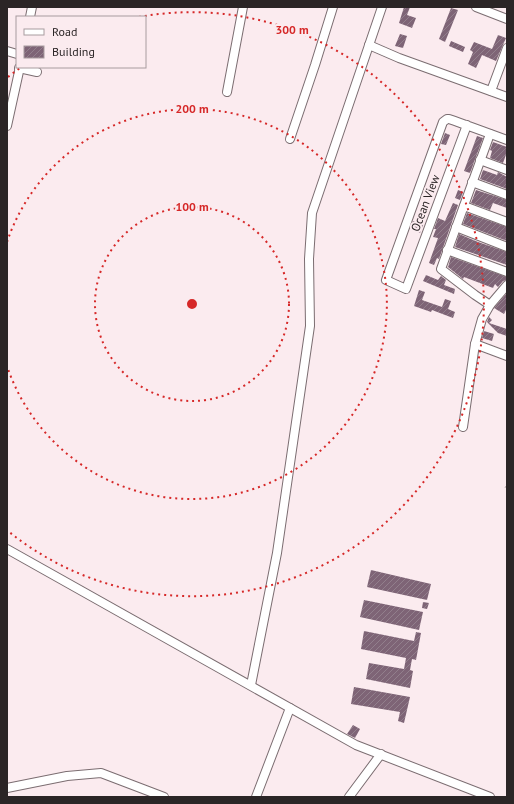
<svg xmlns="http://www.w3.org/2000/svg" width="514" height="804" viewBox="0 0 514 804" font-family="'PT Sans',sans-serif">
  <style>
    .building { fill: url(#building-hatch) }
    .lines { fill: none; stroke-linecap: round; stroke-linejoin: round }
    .minor-casing { stroke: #7b6d71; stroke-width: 10 }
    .path { stroke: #bcafb2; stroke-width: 1; stroke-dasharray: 2 2; stroke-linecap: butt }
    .minor { stroke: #fff; stroke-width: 8 }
    .ring { fill: none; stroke: #d62828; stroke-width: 2; stroke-dasharray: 2 4 }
    .labels { text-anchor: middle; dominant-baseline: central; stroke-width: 4; stroke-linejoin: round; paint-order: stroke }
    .street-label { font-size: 12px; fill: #2b2526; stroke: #fbebef }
    .centre { fill: #d62828; stroke: #fbebef; stroke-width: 2 }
    .ring-label { font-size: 12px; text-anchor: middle; font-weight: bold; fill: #d62828; stroke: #fbebef; stroke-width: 4; stroke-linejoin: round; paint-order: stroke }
  </style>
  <defs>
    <pattern id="building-hatch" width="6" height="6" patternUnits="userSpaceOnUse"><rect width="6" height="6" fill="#7e6476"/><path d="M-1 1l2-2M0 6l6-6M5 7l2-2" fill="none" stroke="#927f8c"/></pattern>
  </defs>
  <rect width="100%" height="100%" fill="#fbebef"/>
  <g class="building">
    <path d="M404 7H410L407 15 416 18 412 28 399 23Z"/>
    <path d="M451 8 458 10 445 42 439 39Z"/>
    <path d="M400 34 407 36 403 48 395 46Z"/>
    <path d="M498 35 506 38 496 61 482 55 476 68 468 64 473 52 470 50 474 42 492 49Z"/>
    <path d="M451 41 465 47 463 52 449 46Z"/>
    <path d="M445 133 450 135 446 145 441 144Z"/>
    <path d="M477 136 483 138 470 173 464 171Z"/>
    <path d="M493 142 507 147V152L503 163 490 158 492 151 490 150Z"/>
    <path d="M483 170 497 175 498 172 507 177V189L480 179Z"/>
    <path d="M458 190 463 192 460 200 455 198Z"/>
    <path d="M476 190 507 200V208L493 203 490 210 471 203Z"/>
    <path d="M453 203 458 205 439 259 437 258 434 265 429 263 438 238 433 237 436 229H434L438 218 445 221Z"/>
    <path d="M467 213 507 227V241L463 224Z"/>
    <path d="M413 221 423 225 420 233 410 228Z"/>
    <path d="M459 234 478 242 507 252V265L455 247Z"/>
    <path d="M451 257 507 277V280L503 281 498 287 495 284 493 288 464 277 463 279 448 267Z"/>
    <path d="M426 275 438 280 441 276 446 280 444 285 455 289 454 294 423 281Z"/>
    <path d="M419 290 425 292 422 300 442 307 445 299 451 301 448 309 455 312 453 318 432 310 431 312 414 306Z"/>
    <path d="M507 293V308L504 314 494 308Z"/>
    <path d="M489 317 492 320 489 323 507 329V336L498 333 487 322Z"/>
    <path d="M484 331 494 334 492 341 482 338Z"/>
    <path d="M371 570 431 584 427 600 367 587Z"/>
    <path d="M364 600 423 612 419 630 360 617Z"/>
    <path d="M423 602 429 603 427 609 422 608Z"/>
    <path d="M364 631 414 641 416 632 421 633 416 660 412 659 410 670 413 671 410 688 366 679 369 663 404 669 406 658 361 649Z"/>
    <path d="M354 687 410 697 404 723 398 721 400 712 351 704Z"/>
    <path d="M353 725 360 729 355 738 347 734Z"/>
  </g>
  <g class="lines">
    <g class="minor-casing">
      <g id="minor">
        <path d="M476 7 507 19"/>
        <path d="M30 17 32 7"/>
        <path d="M369 45 399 58 507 97"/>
        <path d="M7 51 17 54"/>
        <path d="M19 68 37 72"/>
        <path d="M491 91 507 48"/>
        <path d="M227 92 243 7"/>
        <path d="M467 125 406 289 386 280 443 122 447 119H449C469 126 488 133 507 140"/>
        <path d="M7 126 20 67"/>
        <path d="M490 134 441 269 475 295 490 305 507 285"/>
        <path d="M290 139 315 65 333 7"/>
        <path d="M480 160 507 170"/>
        <path d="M472 182 507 195"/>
        <path d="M464 206 507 222"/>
        <path d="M456 227 507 247"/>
        <path d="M447 250 507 272"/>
        <path d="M475 344 507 356"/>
        <path d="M463 427 475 344 482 319 490 305"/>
        <path d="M7 549 356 745 490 797"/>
        <path d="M251 685 277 553 310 326 309 259 312 213 382 7"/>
        <path d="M7 788 67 776 101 773 164 797"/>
        <path d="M256 797 290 708"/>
        <path d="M349 797 381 754"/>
      </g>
    </g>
    <path class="path" d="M505 488 507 483"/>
    <use href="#minor" class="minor"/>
  </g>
  <g class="ring">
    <circle cx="192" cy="304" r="97"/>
    <path d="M7 242A195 195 0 1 1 7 366"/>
    <path d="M8 77A292 292 0 0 1 20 68M139 17A292 292 0 1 1 8 531"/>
  </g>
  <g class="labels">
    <g class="street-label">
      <text transform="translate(425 203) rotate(-69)">Ocean View</text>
    </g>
  </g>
  <circle cx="192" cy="304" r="6" class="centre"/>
  <g class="ring-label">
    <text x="292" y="34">300 m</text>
    <text x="192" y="113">200 m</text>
    <text x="192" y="211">100 m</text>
  </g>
  <rect width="514" height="804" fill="none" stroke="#2b2526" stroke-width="16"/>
  <rect x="16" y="16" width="130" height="52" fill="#fbebef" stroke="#a89c9f"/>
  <rect x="24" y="29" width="20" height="6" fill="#ffffff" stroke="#a89c9f"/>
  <text x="52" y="36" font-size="12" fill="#2b2526">Road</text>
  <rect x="24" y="46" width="20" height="12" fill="url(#building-hatch)" stroke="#a89c9f"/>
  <text x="52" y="56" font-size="12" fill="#2b2526">Building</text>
</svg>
